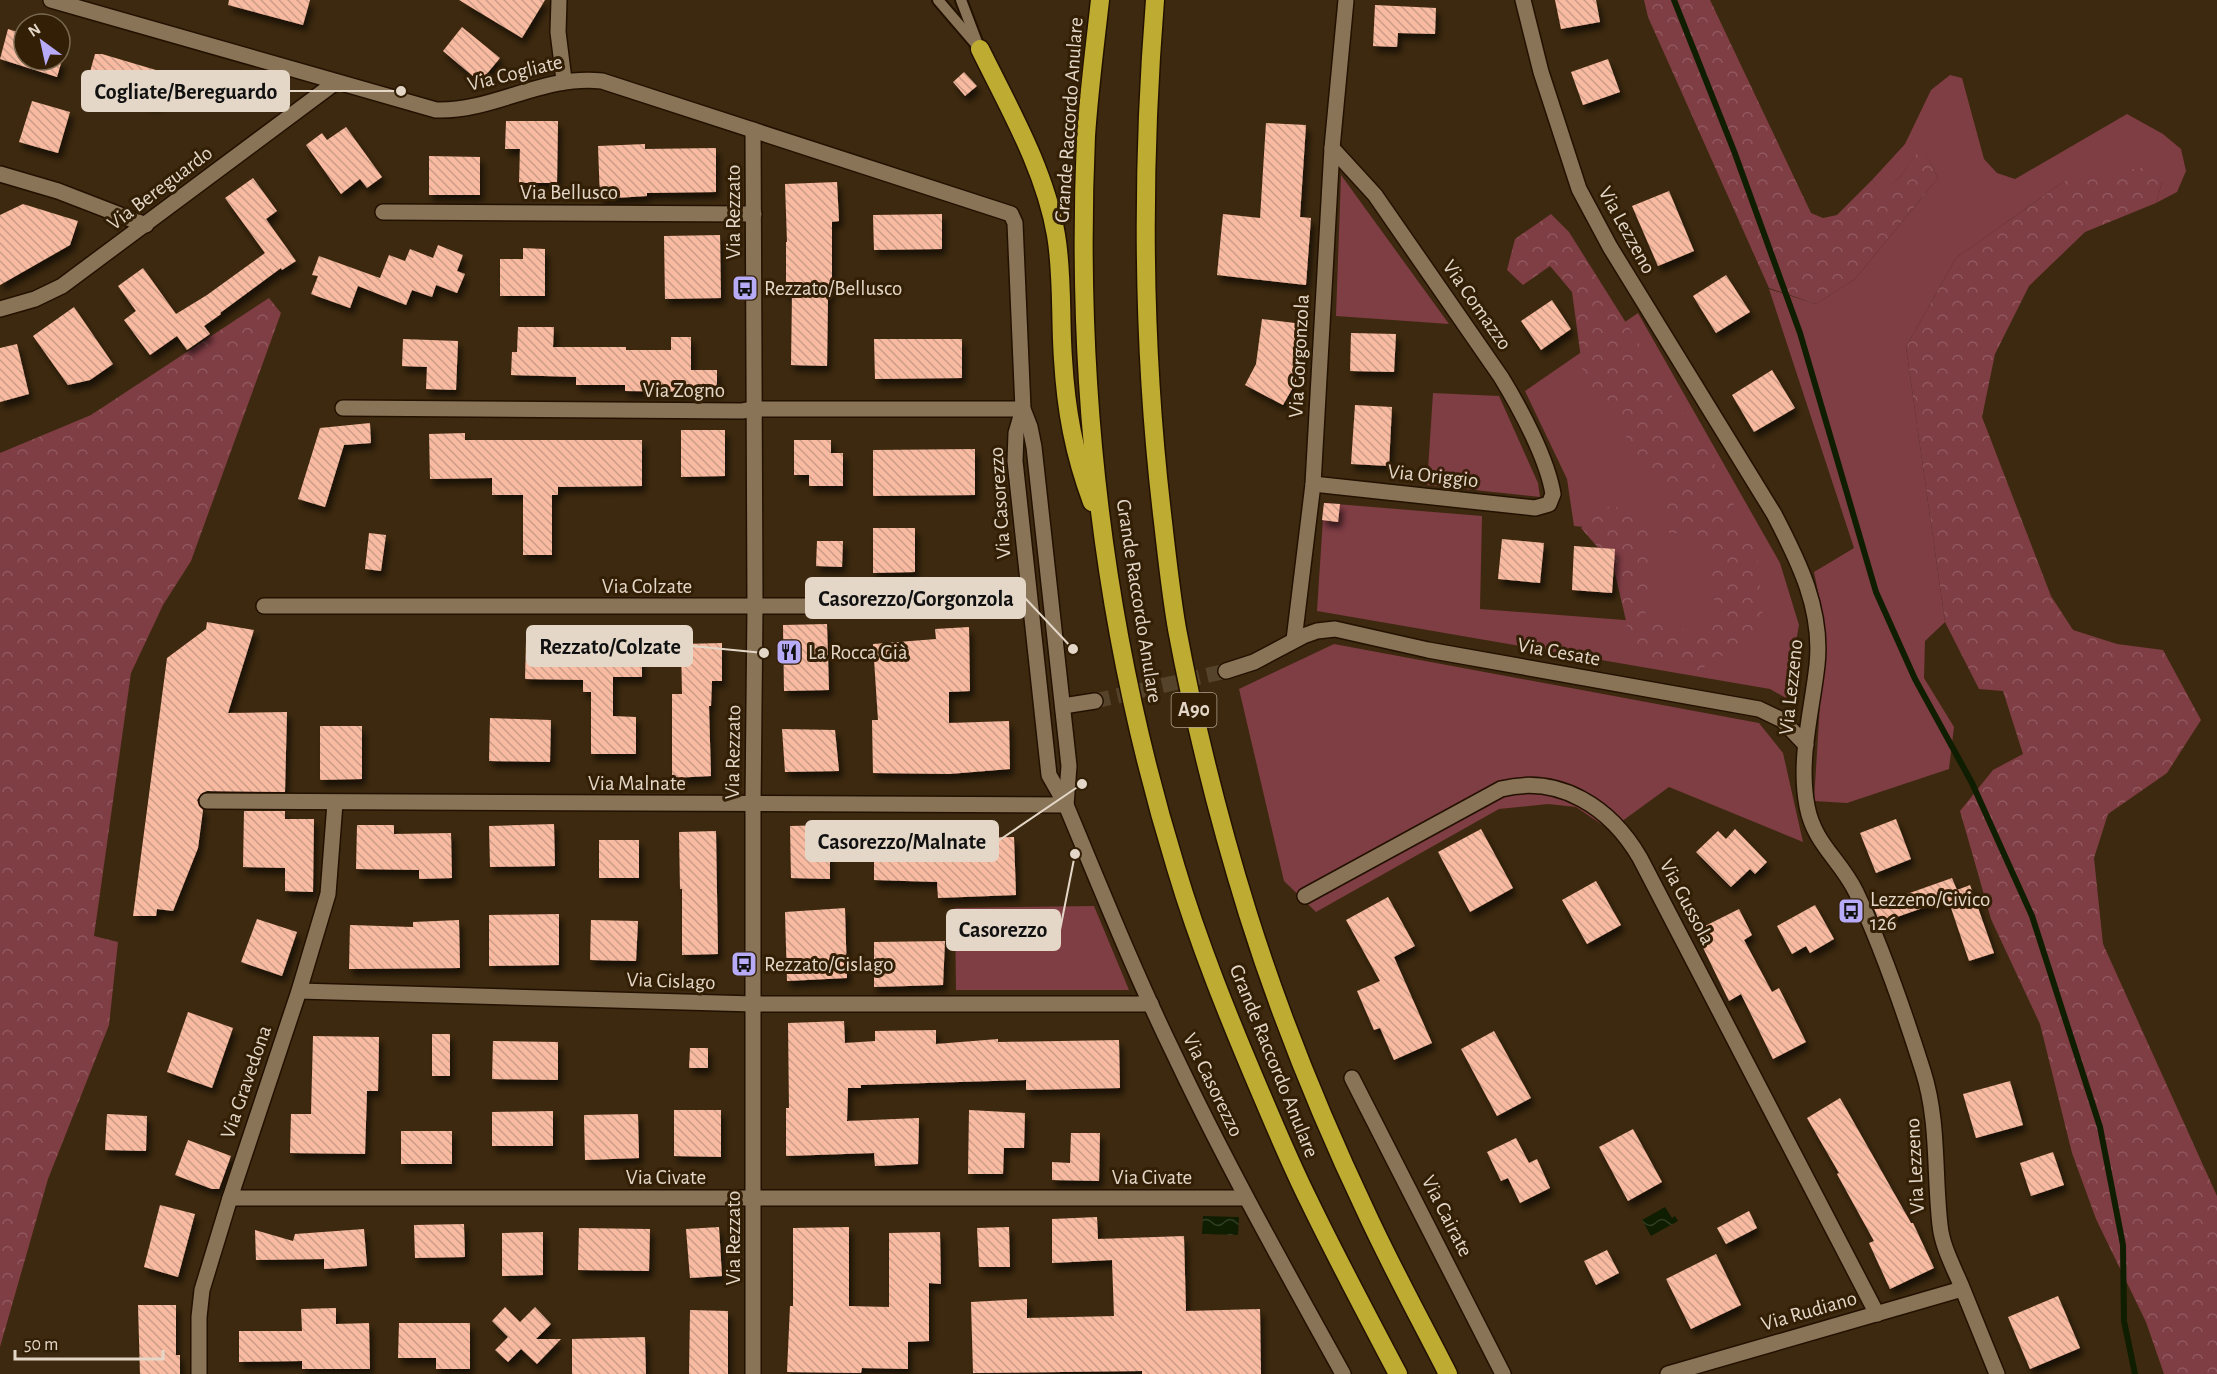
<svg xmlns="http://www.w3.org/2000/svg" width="2217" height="1374" viewBox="0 0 2217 1374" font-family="'Alegreya Sans',sans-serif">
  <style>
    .grass { fill: #7f3d44 }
    .forest { fill: url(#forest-crowns) }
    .water { fill: url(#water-waves) }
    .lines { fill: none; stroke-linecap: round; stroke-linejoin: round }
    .stream { stroke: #0f1d00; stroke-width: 6 }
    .building { fill: url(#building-back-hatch); filter: url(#shadow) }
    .street-tunnel { stroke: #56432b; stroke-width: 15; stroke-dasharray: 15 8; stroke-linecap: butt }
    .lane-casing { stroke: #231100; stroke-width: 14 }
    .street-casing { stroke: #231100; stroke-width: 18 }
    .highway-casing { stroke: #231100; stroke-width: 21 }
    .lane { stroke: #8a7458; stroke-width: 10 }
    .street { stroke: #8a7458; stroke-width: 15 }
    .highway { stroke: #beab32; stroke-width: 18 }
    .labels { text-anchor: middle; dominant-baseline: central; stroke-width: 6; stroke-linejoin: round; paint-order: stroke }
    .shield { fill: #321f05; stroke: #afa08e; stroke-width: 1.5 }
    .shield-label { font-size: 20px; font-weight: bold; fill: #e4d7c8 }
    .street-label { font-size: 21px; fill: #e4d7c8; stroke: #321f05 }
    .poi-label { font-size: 21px; fill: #e4d7c8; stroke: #321f05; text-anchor: start }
    .leader { fill: none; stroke: #e4d7c8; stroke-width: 2 }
    .callout-dot { fill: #e4d7c8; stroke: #321f05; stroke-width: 2 }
    .callout { fill: #e4d7c8; stroke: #e4d7c8; stroke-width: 2 }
    .callout-label { font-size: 22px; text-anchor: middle; font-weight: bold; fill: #111 }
  </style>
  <defs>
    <pattern id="forest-crowns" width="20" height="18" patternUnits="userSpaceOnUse" patternTransform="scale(1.5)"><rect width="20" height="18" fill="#7f3d44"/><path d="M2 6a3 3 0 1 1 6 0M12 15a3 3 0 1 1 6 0" fill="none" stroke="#91585e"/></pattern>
    <pattern id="water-waves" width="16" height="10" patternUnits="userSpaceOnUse" patternTransform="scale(1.5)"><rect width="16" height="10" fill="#0f1d00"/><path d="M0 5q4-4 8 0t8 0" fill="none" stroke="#323d24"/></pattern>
    <pattern id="building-back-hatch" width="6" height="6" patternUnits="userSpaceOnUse" patternTransform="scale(1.5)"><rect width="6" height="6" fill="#f8baa0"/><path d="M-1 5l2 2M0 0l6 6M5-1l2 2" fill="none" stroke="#cb9c87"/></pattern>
    <filter id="shadow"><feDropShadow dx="3.5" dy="6" stdDeviation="3" flood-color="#0009"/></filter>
  </defs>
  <rect width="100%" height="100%" fill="#3d290f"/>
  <g class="grass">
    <path d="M1950 75 1962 78 1984 159 1997 173 2015 179 2127 114 2163 134 2181 149 2186 171 2177 192 2156 203 2162 182 2066 180 1956 258 1906 347 1945 622 1925 641 1924 678 1954 727 1949 769 1847 803 1814 801 1824 639 1821 607 1814 572 1854 548 1769 289 1816 304 1855 279 1938 178 1922 147 1900 177 1881 192 1872 180 1905 144 1931 90Z"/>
    <path d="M1341 175 1449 324 1336 316Z"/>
    <path d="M1638 313 1780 563 1799 625 1786 698 1770 689 1317 611 1324 503 1482 516 1480 609 1637 621 1640 533 1574 526 1567 479 1525 391Z"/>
    <path d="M1433 393 1499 396 1538 483 1540 497 1427 485Z"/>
    <path d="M1334 644 1759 723 1783 753 1803 842 1669 787 1610 830 1576 807 1548 804 1499 809 1316 912 1284 881 1239 689Z"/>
    <path d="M1094 906 1129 990H956L955 908Z"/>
  </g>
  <g class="forest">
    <path d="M1644 0H1710L1811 213 1823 218 1837 215 1872 180 1881 191 1900 177 1922 146 1938 178 1855 279 1816 304 1769 288 1648 17Z"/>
    <path d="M2152 166 2162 182 2156 203 2085 232 2029 286 1995 354 1982 417 2051 596 2073 630 2117 644 2163 650 2201 720 2167 773 2108 814 2094 858 2103 944 2217 1196V1374H2164L2146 1322 2096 1219 2072 1153 2040 1024 1991 919 1960 811 1993 770 2023 754 2003 691 1979 689 1945 622 1906 347 1956 258 2066 180Z"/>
    <path d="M1551 214 1569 232 1714 463 1757 553 1764 631 1697 671 1634 655 1613 565 1581 528 1611 505 1649 518V575L1645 617 1694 633 1716 612 1705 535 1669 533 1666 496 1583 373 1572 292 1550 266 1523 285 1507 270 1515 239Z"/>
    <path d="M269 298 281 313 191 561 163 605 131 673 94 936 118 942 109 1025 48 1179 0 1347V453L91 415Z"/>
  </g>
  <g class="water">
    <path d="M1665 1207 1672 1218 1675 1216 1678 1221 1651 1236 1642 1220Z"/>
    <path d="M1203 1216 1239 1217 1238 1235 1202 1234Z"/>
  </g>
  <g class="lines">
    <path class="stream" d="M1674 0 1734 151 1800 333 1876 592 1915 679 1972 783 2032 916 2100 1127 2123 1245 2124 1321 2135 1374"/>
  </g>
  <g class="building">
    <path d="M229 0H310L303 25 228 5Z"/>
    <path d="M459 0H545L522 38Z"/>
    <path d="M1555 0H1596L1600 22 1561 29Z"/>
    <path d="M1375 5 1436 8 1435 34 1398 33 1397 47 1373 46Z"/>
    <path d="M462 27 500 58 480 82 443 51Z"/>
    <path d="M8 29 24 34V60H62L57 77 0 59Z"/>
    <path d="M95 54H102L166 73 157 106 86 86Z"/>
    <path d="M1608 59 1620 92 1583 105 1571 72Z"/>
    <path d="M964 72 977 86 965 96 953 82Z"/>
    <path d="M32 101 70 112 58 153 19 142Z"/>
    <path d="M506 121H558L557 183H519L520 149H505Z"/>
    <path d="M1266 123 1306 125 1300 217 1311 218 1306 285 1217 275 1223 214 1260 218Z"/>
    <path d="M346 127 382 177 367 188 360 179 341 194 306 145 322 133 327 140Z"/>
    <path d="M645 144V149L716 148V192L647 193V196L600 199 598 146Z"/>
    <path d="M429 156 480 157V195H429Z"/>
    <path d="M253 178 277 211 266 219 296 261 282 270 281 268 220 313 221 314 204 326 210 334 187 350 177 336 150 355 124 320 136 311 118 286 143 268 176 314 207 295 265 253 225 198Z"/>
    <path d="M837 182 839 221 832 222V295H828L827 366 791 365 792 295H786V242H787L785 184Z"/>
    <path d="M1669 191 1694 251 1658 266 1632 206Z"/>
    <path d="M23 204 78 221 70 245 0 285V215Z"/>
    <path d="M942 214V249L874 250 873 215Z"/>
    <path d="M720 235 721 298 665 299 664 236Z"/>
    <path d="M438 245 463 255 457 271 465 274 457 293 436 285 432 297 412 290 406 305 358 286 350 308 311 294 318 276 312 275 319 256 380 278 389 255 405 261 410 249 433 258Z"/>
    <path d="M523 248 545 249V296H500V259H523Z"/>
    <path d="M1726 275 1750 312 1716 333 1693 296Z"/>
    <path d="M1552 300 1571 329 1541 350 1521 321Z"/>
    <path d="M74 307 113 364 90 380 68 385 33 336Z"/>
    <path d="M1262 319 1303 324 1296 382 1283 405 1245 385 1256 364Z"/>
    <path d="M518 327H554L553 347H626V350H671V337H691V370H717V392L625 391V385H576V377L511 375 512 352H517Z"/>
    <path d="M1351 333 1396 334 1394 372 1350 371Z"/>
    <path d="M403 339 458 341 456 390 426 389 427 367 402 366Z"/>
    <path d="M874 339H962V378L875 379Z"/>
    <path d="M17 344 29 394 0 402V348Z"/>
    <path d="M1772 370 1795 408 1754 432 1732 395Z"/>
    <path d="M1355 405 1392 407 1389 466 1351 464Z"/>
    <path d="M370 423 371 443 344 445 325 507 298 499 320 428Z"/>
    <path d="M681 430H725V476L681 477Z"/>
    <path d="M465 433V440H642V486L558 487V495H552V555H523V495H492V478L430 479 429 434Z"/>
    <path d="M794 440H831V453H843V486H809V475H794Z"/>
    <path d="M975 449V495L873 496V450Z"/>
    <path d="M1324 503 1340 504 1338 522 1322 520Z"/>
    <path d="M873 528H915V572L873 573Z"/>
    <path d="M369 533 386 535 381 571 365 569Z"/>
    <path d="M1502 539 1544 543 1540 583 1498 579Z"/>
    <path d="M817 541H843L842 567 816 566Z"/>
    <path d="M1574 546 1615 549 1612 593 1572 590Z"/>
    <path d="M207 622 254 630 228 713 287 712 285 792 207 791 202 793 197 800 199 806 203 810 198 848 173 911 157 909 156 916H133L167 658 206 629Z"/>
    <path d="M827 624 829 690 784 691 783 625Z"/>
    <path d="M969 627 970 691 949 692V723L1009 721 1010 769 949 774 873 773 872 720H878L873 644 936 639 935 629Z"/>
    <path d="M642 638V677H613V716L636 717V754H591V692H583V680L525 679 526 640H557V648L612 647V639Z"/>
    <path d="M722 643V681H712L711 706H709L711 776 672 778V694H682L681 644Z"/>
    <path d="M490 718 551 720 550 762 489 761Z"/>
    <path d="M320 726H362V779L320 780Z"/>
    <path d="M782 729 835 730 839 771 785 772Z"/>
    <path d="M244 811H285V819H314L313 892 285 891V868L243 867Z"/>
    <path d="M1896 819 1911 859 1876 873 1860 833Z"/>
    <path d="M554 824 555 866 490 867 489 826Z"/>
    <path d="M357 825H394V834L451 833 452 878 419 879V870L356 869Z"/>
    <path d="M830 825V879L791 878 790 826Z"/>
    <path d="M1481 829 1513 888 1470 912 1438 852Z"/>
    <path d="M1735 829 1767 862 1755 874 1750 869 1731 887 1696 852 1718 831 1726 839Z"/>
    <path d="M716 831 718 954 682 955V889H680L679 832Z"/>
    <path d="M1014 837 1016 895 938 898 937 882 874 880V847L937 846V838Z"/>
    <rect x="599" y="840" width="40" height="38"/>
    <path d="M1952 878 1957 890 1970 885 1994 953 1969 961 1948 899 1880 923 1873 906Z"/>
    <path d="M1596 881 1621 925 1587 944 1562 900Z"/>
    <path d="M1388 897 1415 946 1394 957 1432 1043 1394 1060 1380 1028 1374 1030 1357 991 1380 981 1346 920Z"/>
    <path d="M1815 905 1834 939 1810 953 1806 946 1792 954 1777 926Z"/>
    <path d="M845 908 847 978 787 981 785 912Z"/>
    <path d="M1739 909 1752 935 1744 940 1772 992 1779 988 1806 1042 1773 1059 1741 994 1729 1001 1695 931Z"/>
    <path d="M559 914V965L489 966V915Z"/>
    <path d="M257 919 297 932 282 976 241 962Z"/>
    <path d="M459 920 460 968 349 969 350 925 413 927V922Z"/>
    <path d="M591 920 638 921 636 961 590 960Z"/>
    <path d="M945 941 943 985 874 987V942Z"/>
    <path d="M188 1012 233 1028 212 1088 167 1072Z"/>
    <path d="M844 1021 845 1043 875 1041V1031L936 1030V1044L998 1039V1042L1119 1040 1120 1088 1026 1090V1080L861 1085V1088H848L847 1121 919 1118 918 1164 875 1166 874 1153 786 1156V1108H789L788 1023Z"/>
    <path d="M1494 1031 1531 1098 1497 1116 1461 1049Z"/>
    <rect x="432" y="1034" width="18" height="42"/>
    <path d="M313 1036 379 1037 378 1091H367L365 1154 290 1153 291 1114H311Z"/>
    <path d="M493 1041 558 1042V1080L492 1079Z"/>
    <path d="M690 1048H708V1068H689Z"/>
    <path d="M2010 1081 2023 1125 1976 1138 1963 1094Z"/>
    <path d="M1840 1098 1911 1223H1913L1934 1268 1890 1289 1869 1243 1874 1241 1837 1174 1839 1173 1807 1118Z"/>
    <path d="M674 1110H721V1157L674 1156Z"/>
    <path d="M969 1110 1025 1113 1024 1148H1004L1003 1174H968Z"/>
    <path d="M553 1111V1146H492V1112Z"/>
    <path d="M107 1114 147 1116 146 1151 105 1150Z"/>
    <path d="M638 1114 639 1158 585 1160 584 1115Z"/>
    <path d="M1633 1129 1662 1182 1628 1201 1599 1147Z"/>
    <rect x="401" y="1131" width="51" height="33"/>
    <path d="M1071 1133H1100L1099 1181 1052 1180V1162L1070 1163Z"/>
    <path d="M1516 1138 1529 1163 1537 1159 1550 1188 1520 1203 1508 1178 1501 1181 1487 1152Z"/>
    <path d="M188 1140 231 1156 219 1189H212L175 1175Z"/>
    <path d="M2053 1152 2064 1185 2031 1196 2020 1163Z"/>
    <path d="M160 1205 195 1214 178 1277 144 1267Z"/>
    <path d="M1749 1211 1757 1228 1726 1244 1717 1228Z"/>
    <path d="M1097 1217 1098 1239 1184 1236 1186 1311 1260 1309 1261 1374H1142V1371L973 1373 971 1302 1027 1299V1318L1114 1316 1112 1260 1052 1263V1219Z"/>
    <path d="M464 1224 465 1257 415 1258 414 1225Z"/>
    <path d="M719 1227 722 1276 690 1278 686 1229Z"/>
    <path d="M849 1227V1306L889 1307V1233L940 1232 941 1284 929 1283V1341L908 1342V1369L862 1368 861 1373 787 1372 790 1306H793V1228Z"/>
    <path d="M1009 1227 1010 1267H979L977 1228Z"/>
    <path d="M579 1228 650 1229 649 1271 578 1270Z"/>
    <path d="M364 1229 367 1266 324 1269V1259L256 1260 255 1230 293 1241 295 1234Z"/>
    <path d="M543 1232V1275L502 1276V1233Z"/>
    <path d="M1607 1250 1619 1273 1596 1285 1584 1261Z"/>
    <path d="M1716 1254 1741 1305 1691 1329 1666 1279Z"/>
    <path d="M2058 1296 2080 1348 2030 1369 2008 1317Z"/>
    <path d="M138 1305H176V1355H180V1374H140Z"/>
    <path d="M505 1307 520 1322 535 1307 551 1324 536 1339H561L537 1364 521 1349 508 1362 495 1350 508 1337 492 1321Z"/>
    <path d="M336 1308V1324L369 1323 370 1369H302V1361L239 1362V1331H302L301 1309Z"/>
    <path d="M690 1310 728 1311V1374H689Z"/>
    <path d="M399 1323H470V1369H436V1358H398Z"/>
    <path d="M645 1337 646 1374H572V1339Z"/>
  </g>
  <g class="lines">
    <path class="street-tunnel" d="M1095 701 1226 671"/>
    <g class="lane-casing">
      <g id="lane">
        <path d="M938 0 980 49"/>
        <path d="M961 0 977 42"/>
      </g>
    </g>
    <g class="street-casing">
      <g id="street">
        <path d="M51 0 436 110C493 112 544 74 602 81L1011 214 1015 223 1023 409 1030 427 1034 447 1069 766 1066 805"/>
        <path d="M559 0 558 32 564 80"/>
        <path d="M1523 0 1541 72 1579 189 1610 247 1774 514C1799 562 1823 610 1817 665 1812 711 1798 760 1807 806 1814 844 1840 859 1856 892 1883 949 1904 1011 1923 1071 1939 1121 1934 1173 1940 1225 1942 1246 1953 1266 1961 1285 1973 1315 1985 1344 1997 1374"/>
        <path d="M753 130 755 607 753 804V1374"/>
        <path d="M0 174 58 191 146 225"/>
        <path d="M383 212 754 214"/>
        <path d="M0 309 35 299 62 286 336 82"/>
        <path d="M343 408 742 411 754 409H1023"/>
        <path d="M1023 409 1016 433 1015 461 1049 775 1066 805C1101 889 1135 974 1175 1056 1226 1164 1285 1269 1343 1374"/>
        <path d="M1313 484 1535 508 1549 504 1553 494C1547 458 1520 408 1501 377L1375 195 1332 148"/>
        <path d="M264 606H1030"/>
        <path d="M1294 640 1313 484 1332 148 1346 0"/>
        <path d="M1226 671 1254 662 1303 636 1317 631 1335 629 1428 650 1759 709 1782 720 1806 745"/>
        <path d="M1063 706 1095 701"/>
        <path d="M207 801 1066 805"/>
        <path d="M1305 896 1501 789C1560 774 1611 808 1640 858L1877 1314"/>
        <path d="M299 991 754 1004H1151"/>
        <path d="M1352 1078 1503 1374"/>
        <path d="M230 1198H1246"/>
        <path d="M199 1374V1317L202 1290 230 1198 299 991 328 894 335 803"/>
        <path d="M1668 1374 1962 1289"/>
      </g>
    </g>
    <g class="highway-casing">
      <g id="highway">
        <path d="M1100 0C1095 45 1089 91 1086 136 1075 383 1103 631 1176 868 1199 945 1230 1021 1262 1096 1277 1131 1292 1167 1309 1201 1337 1259 1368 1317 1398 1374"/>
        <path d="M1155 0C1141 175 1142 348 1163 522 1167 558 1171 594 1177 629 1195 725 1219 821 1248 914 1280 1016 1321 1117 1367 1214 1392 1268 1421 1321 1448 1374"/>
        <path d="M980 49C1009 108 1045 170 1056 235 1063 276 1060 318 1063 359 1066 410 1074 454 1092 502"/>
      </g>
    </g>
    <use href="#lane" class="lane"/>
    <use href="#street" class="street"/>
    <use href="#highway" class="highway"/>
  </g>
  <defs>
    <g id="bus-square" transform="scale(1.35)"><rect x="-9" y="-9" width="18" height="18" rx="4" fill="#b7abf8" stroke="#321f05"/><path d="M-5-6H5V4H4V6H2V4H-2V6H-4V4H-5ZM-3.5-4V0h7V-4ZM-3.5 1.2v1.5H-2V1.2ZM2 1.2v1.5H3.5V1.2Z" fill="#111"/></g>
    <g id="restaurant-square" transform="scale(1.35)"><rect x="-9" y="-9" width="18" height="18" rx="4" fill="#b7abf8" stroke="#321f05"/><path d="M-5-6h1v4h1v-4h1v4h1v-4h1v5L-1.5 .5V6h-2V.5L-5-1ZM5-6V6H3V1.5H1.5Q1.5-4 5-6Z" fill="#111"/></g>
  </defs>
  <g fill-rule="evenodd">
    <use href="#bus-square" x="745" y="288"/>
    <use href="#restaurant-square" x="789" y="652"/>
    <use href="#bus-square" x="1851" y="911"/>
    <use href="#bus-square" x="744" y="964"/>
  </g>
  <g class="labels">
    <rect class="shield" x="1171.5" y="693" width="45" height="34" rx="4.5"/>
    <g class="shield-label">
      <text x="1194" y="710">A90</text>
    </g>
    <g class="street-label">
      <text transform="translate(515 73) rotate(-14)">Via Cogliate</text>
      <text transform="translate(1069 120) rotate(-86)">Grande Raccordo Anulare</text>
      <text transform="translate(160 188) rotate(-37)">Via Bereguardo</text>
      <text x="569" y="192">Via Bellusco</text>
      <text transform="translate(733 212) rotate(-90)">Via Rezzato</text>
      <text transform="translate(1627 230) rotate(61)">Via Lezzeno</text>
      <text transform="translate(1477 305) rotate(55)">Via Comazzo</text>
      <text transform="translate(1299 356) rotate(-87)">Via Gorgonzola</text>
      <text x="684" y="390">Via Zogno</text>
      <text transform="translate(1433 476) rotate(6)">Via Origgio</text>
      <text transform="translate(1000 503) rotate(-94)">Via Casorezzo</text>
      <text x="647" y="586">Via Colzate</text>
      <text transform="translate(1139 601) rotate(81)">Grande Raccordo Anulare</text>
      <text transform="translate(1559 652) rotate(10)">Via Cesate</text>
      <text transform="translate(1791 687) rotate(-84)">Via Lezzeno</text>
      <text transform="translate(733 752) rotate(-89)">Via Rezzato</text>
      <text x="637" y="783">Via Malnate</text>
      <text transform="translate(1687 902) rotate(62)">Via Gussola</text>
      <text transform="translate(671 981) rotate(2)">Via Cislago</text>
      <text transform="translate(1274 1061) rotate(68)">Grande Raccordo Anulare</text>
      <text transform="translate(246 1082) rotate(-71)">Via Gravedona</text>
      <text transform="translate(1213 1085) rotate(64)">Via Casorezzo</text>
      <text transform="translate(1915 1166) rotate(-93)">Via Lezzeno</text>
      <text x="666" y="1177">Via Civate</text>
      <text x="1152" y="1177">Via Civate</text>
      <text transform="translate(1447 1216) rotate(63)">Via Cairate</text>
      <text transform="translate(733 1238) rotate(-90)">Via Rezzato</text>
      <text transform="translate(1809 1311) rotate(-16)">Via Rudiano</text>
    </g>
    <g class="poi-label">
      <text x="764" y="288">Rezzato/Bellusco</text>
      <text x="808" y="652">La Rocca Già</text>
      <text x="1870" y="899">Lezzeno/Civico<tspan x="1870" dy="24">126</tspan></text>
      <text x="764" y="964">Rezzato/Cislago</text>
    </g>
  </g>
  <path class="leader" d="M401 91L289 91M1073 649L1025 598M764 653L692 646M1082 784L998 841M1075 854L1060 930"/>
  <g class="callout-dot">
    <circle cx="401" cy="91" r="6"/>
    <circle cx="1073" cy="649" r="6"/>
    <circle cx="764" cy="653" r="6"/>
    <circle cx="1082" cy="784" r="6"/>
    <circle cx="1075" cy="854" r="6"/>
  </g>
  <g class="callout">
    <rect x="82" y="71" width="207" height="40" rx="6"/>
    <rect x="806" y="578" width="219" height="40" rx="6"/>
    <rect x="527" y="626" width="165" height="40" rx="6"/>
    <rect x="806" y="821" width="192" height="40" rx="6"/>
    <rect x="947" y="910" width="113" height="40" rx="6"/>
  </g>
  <g class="callout-label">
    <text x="186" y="99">Cogliate/Bereguardo</text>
    <text x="916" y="606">Casorezzo/Gorgonzola</text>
    <text x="610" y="654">Rezzato/Colzate</text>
    <text x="902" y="849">Casorezzo/Malnate</text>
    <text x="1003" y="937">Casorezzo</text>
  </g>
  <g transform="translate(42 42) rotate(327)"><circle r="28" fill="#321f05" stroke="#796953" stroke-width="1.5"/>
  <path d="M0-4.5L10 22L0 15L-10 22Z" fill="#b7abf8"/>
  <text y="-9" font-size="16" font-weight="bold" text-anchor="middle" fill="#e4d7c8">N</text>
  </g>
  <path d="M15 1350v9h148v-9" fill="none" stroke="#e4d7c8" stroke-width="3"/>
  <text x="24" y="1350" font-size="18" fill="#e4d7c8" stroke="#321f05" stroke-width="4.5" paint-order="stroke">50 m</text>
</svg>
